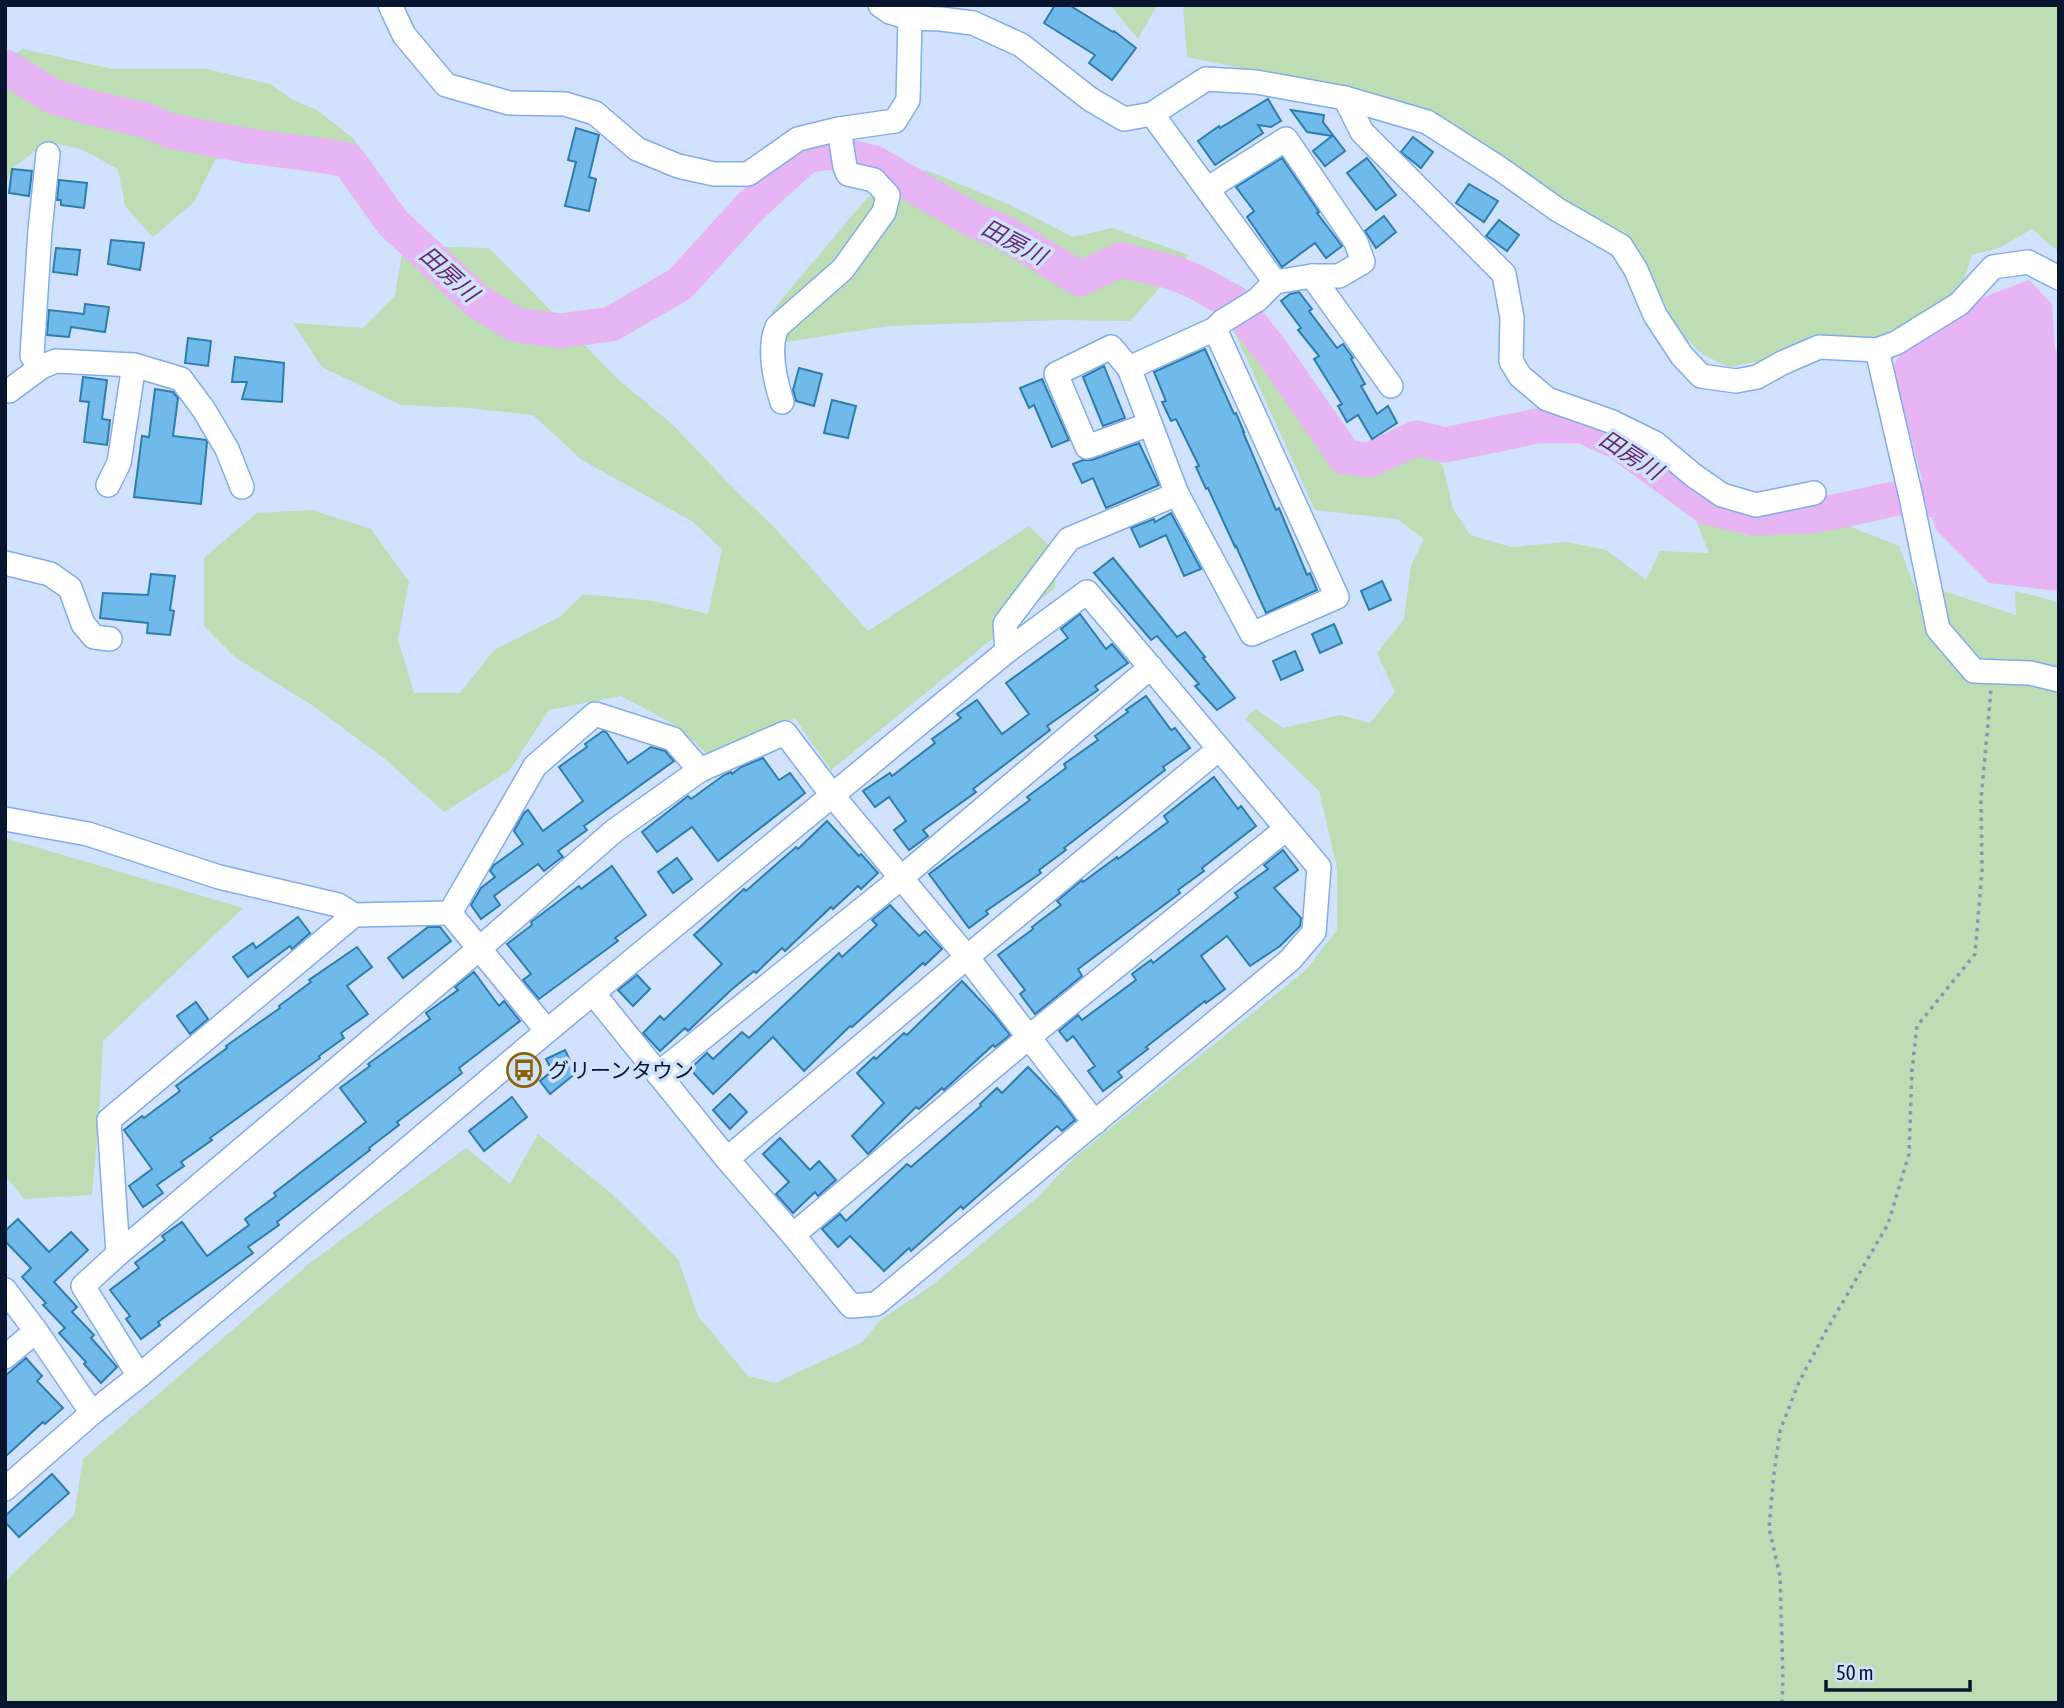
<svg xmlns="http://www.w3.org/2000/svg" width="2064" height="1708" viewBox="0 0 2064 1708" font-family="'Asap Condensed','Noto Sans JP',sans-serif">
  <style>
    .green { fill: #bdddb4 }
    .water { fill: #e7b4f4 }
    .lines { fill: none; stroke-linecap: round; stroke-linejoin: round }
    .river { stroke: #e7b4f4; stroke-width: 35 }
    .building { fill: #6fbaeb; stroke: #2f7dac; stroke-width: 2 }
    .minor-casing { stroke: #82acec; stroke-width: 26 }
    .path { stroke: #8697b1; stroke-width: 3.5; stroke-dasharray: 3.5 5; stroke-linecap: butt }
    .minor { stroke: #fff; stroke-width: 23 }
    .labels { text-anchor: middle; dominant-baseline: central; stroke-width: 7; stroke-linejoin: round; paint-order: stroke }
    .poi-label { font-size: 21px; fill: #07162e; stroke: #d0e2fd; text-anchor: start }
    .water-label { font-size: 23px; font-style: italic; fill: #652974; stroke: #d0e2fd }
  </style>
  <rect width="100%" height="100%" fill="#d0e2fd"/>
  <g class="green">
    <path d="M1110 5H1157L1138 39Z"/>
    <path d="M1183 5H2059V252L2032 229 1999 248 1972 255 1959 293 1918 322 1876 340 1729 367 1704 355 1680 333 1639 254 1625 232 1578 214 1482 142 1428 114 1368 94 1187 57Z"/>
    <path d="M23 49 112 69H207L270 84 293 100 317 110 354 139 368 166 358 175 259 147 215 160 194 202 153 237 125 206 118 169 81 149 47 142 12 169 5 187V62Z"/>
    <path d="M926 170 1008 204 1073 237 1112 228 1189 255 1130 321 1063 320 888 326 787 342 771 312 867 198Z"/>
    <path d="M403 246 489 248 620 381 672 424 735 490 774 527 868 631 1029 526 1058 554 1055 588 831 770 795 718 717 763 677 726 621 696 549 710 509 771 444 812 385 759 312 705 236 658 204 626V558L257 513 312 510 371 529 409 582 398 639 414 693H460L494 650 561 616 583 594 654 601 708 614 722 549 692 521 582 460 533 415 469 408 401 405 322 367 293 323 363 328 395 296Z"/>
    <path d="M1267 326 1342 457 1363 471 1426 450 1443 466 1453 509 1470 535 1511 547 1567 542 1606 550 1646 580 1660 551 1709 553 1693 513 1744 535 1841 523 1899 546 1918 596 1941 590 2016 615 2015 591 2059 602V1703H5V1581L74 1515 83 1459 310 1263 466 1148 510 1184 538 1134 612 1194 678 1259 698 1316 748 1376 775 1383 863 1342 879 1321 931 1286 1039 1196 1076 1156 1307 969 1337 930V868L1319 791 1245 719 1256 709 1283 728 1341 715 1370 723 1395 692 1377 653 1404 619 1411 566 1424 539 1397 519 1315 510 1234 331Z"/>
    <path d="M5 838 243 908 103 1041 99 1117 92 1195 24 1199 5 1175Z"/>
  </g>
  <path class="water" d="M2029 280 2052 304 2055 349 2059 354V591L1989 583 1936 530 1892 369 1918 322Z"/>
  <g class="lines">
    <path class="river" d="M5 67 54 97 89 107 148 121 170 131 249 146 319 155 348 160 393 223 477 301 516 325 560 331 611 324 680 284 752 205 806 156 831 152 874 163 973 220 1005 233 1080 279 1120 260 1172 272 1194 281 1233 302 1271 350 1345 457 1369 460 1417 438 1445 445 1537 426H1583L1618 442 1707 507 1752 518 1809 516 1844 510 1888 500 1911 497 2059 517"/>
  </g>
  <g class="building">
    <path d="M1055 5H1069L1113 32 1114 31 1136 48 1112 80 1089 63 1095 55 1044 23Z"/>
    <path d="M1268 99 1281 121 1271 127 1258 125 1263 133 1215 165 1198 141 1219 126 1220 128Z"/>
    <path d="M1291 110 1324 115 1323 122 1345 151 1325 166 1313 151 1332 136 1307 132Z"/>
    <path d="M576 128 599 135 589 177 596 179 589 211 565 206 576 162 568 160Z"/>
    <path d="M1413 137 1433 152 1421 168 1401 152Z"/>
    <path d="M1282 158 1319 212 1317 213 1342 246 1326 258 1315 243 1282 267 1247 217 1254 211 1236 187Z"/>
    <path d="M1367 158 1396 195 1376 210 1347 173Z"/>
    <path d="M12 169 32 171 29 196 9 193Z"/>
    <path d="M59 180 87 183 84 208 61 205V200H57Z"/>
    <path d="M1469 184 1498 201 1484 222 1456 203Z"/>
    <path d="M1384 216 1396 232 1376 248 1365 231Z"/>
    <path d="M1499 220 1519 235 1507 251 1486 236Z"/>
    <path d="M111 240 144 243 140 270 108 264Z"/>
    <path d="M56 248 80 250 77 275 53 272Z"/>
    <path d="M1299 292 1312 309 1309 311 1337 348 1343 344 1353 358 1351 359 1365 384 1361 386 1377 414 1388 406 1397 423 1372 439 1358 415 1347 422 1338 406 1342 404 1314 359 1319 356 1298 330 1301 328 1281 301 1290 294Z"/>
    <path d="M85 304 109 307 105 332 71 327 69 337 47 335 49 310 84 314Z"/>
    <path d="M188 338 211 341 208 366 185 363Z"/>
    <path d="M1205 349 1234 414 1236 413 1244 432H1243L1276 510 1279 508 1307 575 1310 573 1317 590 1266 613 1236 546 1235 547 1208 488 1206 489 1196 467 1199 466 1176 419 1171 421 1162 402 1166 401 1154 372Z"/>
    <path d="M235 357 284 363 282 402 242 399 247 382H232Z"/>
    <path d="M1104 366 1125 418 1103 426 1083 377Z"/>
    <path d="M799 368 822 374 814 406 796 401 793 390Z"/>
    <path d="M83 377 107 380 102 419 110 420 107 445 84 442 89 402 80 401Z"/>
    <path d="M1042 379 1069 440 1052 447 1034 405 1029 408 1020 388Z"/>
    <path d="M155 389 173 392 178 398 173 436 206 440 207 442 201 504 134 497 142 436 149 437Z"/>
    <path d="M832 400 856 406 848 438 824 433Z"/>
    <path d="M1139 443 1159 485 1106 508 1093 478 1082 483 1073 464 1083 460H1092Z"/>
    <path d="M1171 513 1201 569 1184 576 1166 535 1140 547 1131 528 1154 519 1155 522Z"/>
    <path d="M1113 558 1177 637 1185 632 1205 657 1203 658 1235 698 1217 710 1195 686 1199 684 1157 636 1151 640 1094 573Z"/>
    <path d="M151 574 175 576 170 610 174 611 170 635 147 633 148 623 100 618 103 593 148 595Z"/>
    <path d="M1382 581 1391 600 1369 610 1361 591Z"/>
    <path d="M1080 614 1106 649 1112 644 1128 663 1095 686 1098 690 1047 726 1050 730 973 789 976 792 923 830 928 836 909 850 894 830 906 821 889 797 875 807 863 791 890 773 892 776 935 743 932 739 961 718 957 714 977 700 1002 734 1029 714 1006 683 1068 638 1061 629Z"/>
    <path d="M1334 624 1342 643 1320 653 1312 634Z"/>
    <path d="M1295 651 1303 670 1281 680 1273 661Z"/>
    <path d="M1146 696 1171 730 1175 728 1190 748 1163 767 1165 770 1064 848 1066 850 1039 870 1041 873 986 911 988 914 969 928 929 874 1030 800 1027 797 1066 768 1064 764 1098 740 1095 736 1128 712 1126 710Z"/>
    <path d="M603 731 606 732 628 763 651 747 665 751 674 761 584 826 587 830 558 851 563 857 561 858 544 871 538 864 494 896 500 905 481 919 471 905 481 888 495 877 490 871 494 865 523 844 514 831 524 813 528 810 543 831 583 801 559 767 587 747 585 744Z"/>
    <path d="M763 758 779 780 790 773 805 793 718 861 692 827 657 852 642 832 688 796 691 799 724 775 731 772 732 774 741 767Z"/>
    <path d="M1214 777 1238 809 1241 806 1256 826 1202 868 1204 871 1178 890 1180 893 1078 969 1082 976 1035 1014 1020 994 1025 990 998 955 1033 929 1032 927 1061 905 1057 901 1082 880 1083 882 1117 857 1118 859 1168 822 1164 816Z"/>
    <path d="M827 821 859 856 861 854 878 873 861 889 858 886 833 909 831 907 785 951 782 948 756 973 754 971 731 990 688 1031 685 1028 660 1051 643 1033 660 1016 664 1020 722 964 694 935 744 889 746 891 796 847 798 849Z"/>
    <path d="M1283 850 1298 870 1274 888 1301 918 1300 926 1280 946 1250 966 1227 936 1201 956 1225 989 1206 1003 1205 1001 1146 1047 1148 1049 1118 1072 1122 1077 1103 1091 1088 1071 1095 1066 1073 1036 1067 1041 1059 1031 1078 1015 1082 1020 1136 980 1132 974 1151 960 1153 963 1238 897 1235 893 1268 869 1264 865Z"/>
    <path d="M677 858 692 879 673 893 658 872Z"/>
    <path d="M612 866 646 915 615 938 618 941 539 999 523 980 531 974 507 944 532 925 531 922 579 886 581 889Z"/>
    <path d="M890 905 919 936 925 931 942 949 925 965 923 963 852 1027 850 1026 804 1071 773 1037 713 1094 690 1069 707 1053 713 1059 742 1032 749 1038 839 953 842 957 877 925 872 920Z"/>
    <path d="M298 917 310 933 292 949 290 946 248 977 233 957 253 943 256 948Z"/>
    <path d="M428 927H440L451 941 403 978 388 958Z"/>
    <path d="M357 947 372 967 347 986 368 1014 341 1033 344 1038 319 1056 320 1058 210 1138 212 1140 181 1162 184 1166 157 1185 163 1193 143 1207 129 1186 152 1169 124 1130 142 1116 144 1118 180 1091 176 1086 227 1048 226 1046 280 1008 279 1006 311 982 309 980Z"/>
    <path d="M474 972 499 1006 504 1001 520 1021 459 1068 462 1073 397 1122 399 1125 369 1148 370 1150 277 1222 279 1225 248 1247 253 1253 158 1322 160 1325 141 1339 126 1319 130 1316 110 1290 139 1268 135 1263 165 1240 162 1236 182 1222 207 1256 249 1225 245 1219 276 1196 274 1193 366 1122 340 1088 370 1066 368 1064 430 1019 426 1013 458 990 455 987Z"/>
    <path d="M637 975 650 989 633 1006 618 990Z"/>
    <path d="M962 981 994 1015 1010 1035 995 1047 993 1045 944 1090 942 1088 919 1109 916 1107 868 1154 852 1136 884 1103 857 1073 874 1057 876 1059 904 1033 907 1035Z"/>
    <path d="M196 1002 208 1019 190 1034 177 1016Z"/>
    <path d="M565 1050 576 1073 550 1094 540 1081 552 1071 546 1059Z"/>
    <path d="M1028 1067 1060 1100 1075 1120 1062 1131 1057 1126 963 1209 961 1206 911 1251 909 1248 884 1271 850 1236 838 1247 822 1229 840 1214 846 1221 907 1164 911 1167 981 1106 980 1104 997 1088 1002 1093Z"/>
    <path d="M730 1094 747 1112 730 1129 713 1110Z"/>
    <path d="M512 1097 527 1117 484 1151 469 1131Z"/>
    <path d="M780 1138 810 1170 819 1161 836 1180 818 1196 815 1192 793 1213 776 1194 789 1182 763 1154Z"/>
    <path d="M18 1219 49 1252 71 1232 88 1250 54 1282 77 1307 72 1312 94 1335 91 1338 117 1367 101 1383 84 1364 86 1362 59 1333 65 1328 43 1305 46 1303 22 1277 31 1268 5 1241V1231Z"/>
    <path d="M26 1358 42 1376 37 1381 63 1408 45 1424 43 1422 5 1457V1376Z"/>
    <path d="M52 1474 69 1493 19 1537 5 1522V1516Z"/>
  </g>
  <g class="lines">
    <g class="minor-casing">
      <g id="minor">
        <path d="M390 5 404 35 446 85 509 103 565 104 595 113 637 149 678 166 714 174H748L798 139 839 129 895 121 908 100 910 18"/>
        <path d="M880 5 890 12 910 18 941 19 973 23 1021 45 1090 99 1124 119 1152 114 1206 79 1256 82 1345 98 1427 122 1499 168 1558 210 1621 246 1636 270 1655 315 1682 356 1701 376 1736 381 1757 377 1782 363 1819 347 1877 350 1896 343 1959 304 1993 267 2028 262 2059 278"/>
        <path d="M1345 98 1362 132 1504 274 1512 318 1511 361 1520 376 1547 399 1610 421 1655 443 1693 475 1722 495 1756 505 1814 493"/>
        <path d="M1152 114 1275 282"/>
        <path d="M1207 189 1286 139 1356 242 1363 262 1339 276H1312"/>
        <path d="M1215 329 1337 597 1252 634 1177 494 1129 368 1215 329 1223 321 1257 300 1275 282 1312 276 1391 386"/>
        <path d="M1877 350 1911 497 1938 629 1974 671 2030 673 2059 680"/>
        <path d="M41 367 32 356 40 230 48 154"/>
        <path d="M1129 368 1111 347 1056 374 1087 447 1150 424"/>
        <path d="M5 391H9L41 367 56 361 134 365 181 379 204 410 227 449 242 487"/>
        <path d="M782 402C775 380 768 348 777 327L843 269 884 212 888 195 874 180 848 174 845 167 839 129"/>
        <path d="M108 485 119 463 134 365"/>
        <path d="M5 563 50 574 70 588 83 624 94 637 110 639"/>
        <path d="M1007 651 1005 624 1069 539 1177 494"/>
        <path d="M5 819 88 834 219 877 338 905 354 915 450 913"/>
        <path d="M450 913 535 766 595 714 673 739 700 770 785 733 833 796 967 957 1095 1123"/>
        <path d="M450 913 547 1031"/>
        <path d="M658 1074 901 878 1151 667"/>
        <path d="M727 1159 967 957 1219 749"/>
        <path d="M793 1235 1029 1037 1286 829"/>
        <path d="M118 1254 480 948 614 831 700 770"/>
        <path d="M5 1290 36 1331 92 1413"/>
        <path d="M5 1357 36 1331"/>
        <path d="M139 1376 83 1286 118 1254 109 1120 354 915"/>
        <path d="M5 1489 92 1413 139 1376 547 1031 1007 651 1087 592 1319 867 1314 932 1290 960 876 1304 851 1306 793 1235 727 1159 593 993"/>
      </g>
    </g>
    <g class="path">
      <path d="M1782 1703 1783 1680 1780 1576 1769 1528 1774 1473 1780 1431 1799 1382 1826 1331 1888 1224 1909 1154 1912 1070 1917 1026 1975 954 1982 870 1981 800 1991 690"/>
      <path d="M2057 1703 2059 1701"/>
    </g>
    <use href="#minor" class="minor"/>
  </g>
  <defs>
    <g id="bus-ring" transform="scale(1.75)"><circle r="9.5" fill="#d0e2fd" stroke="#8d6307" stroke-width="1.5"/><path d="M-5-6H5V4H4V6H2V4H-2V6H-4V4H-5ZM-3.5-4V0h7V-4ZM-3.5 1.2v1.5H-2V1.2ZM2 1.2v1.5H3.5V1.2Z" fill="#8d6307"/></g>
  </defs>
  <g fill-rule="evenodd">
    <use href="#bus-ring" x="524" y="1070"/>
  </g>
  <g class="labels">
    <g class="poi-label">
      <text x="548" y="1070">グリーンタウン</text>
    </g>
    <g class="water-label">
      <text transform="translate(1014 242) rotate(28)">田房川</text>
      <text transform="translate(449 274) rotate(42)">田房川</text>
      <text transform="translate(1631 455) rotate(33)">田房川</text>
    </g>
  </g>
  <rect width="2064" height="1708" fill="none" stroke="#07162e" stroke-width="14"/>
  <path d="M1826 1680v10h144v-10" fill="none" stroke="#07162e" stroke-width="3.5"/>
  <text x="1836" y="1680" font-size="21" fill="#07162e" stroke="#d0e2fd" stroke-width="5" paint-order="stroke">50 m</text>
</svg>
